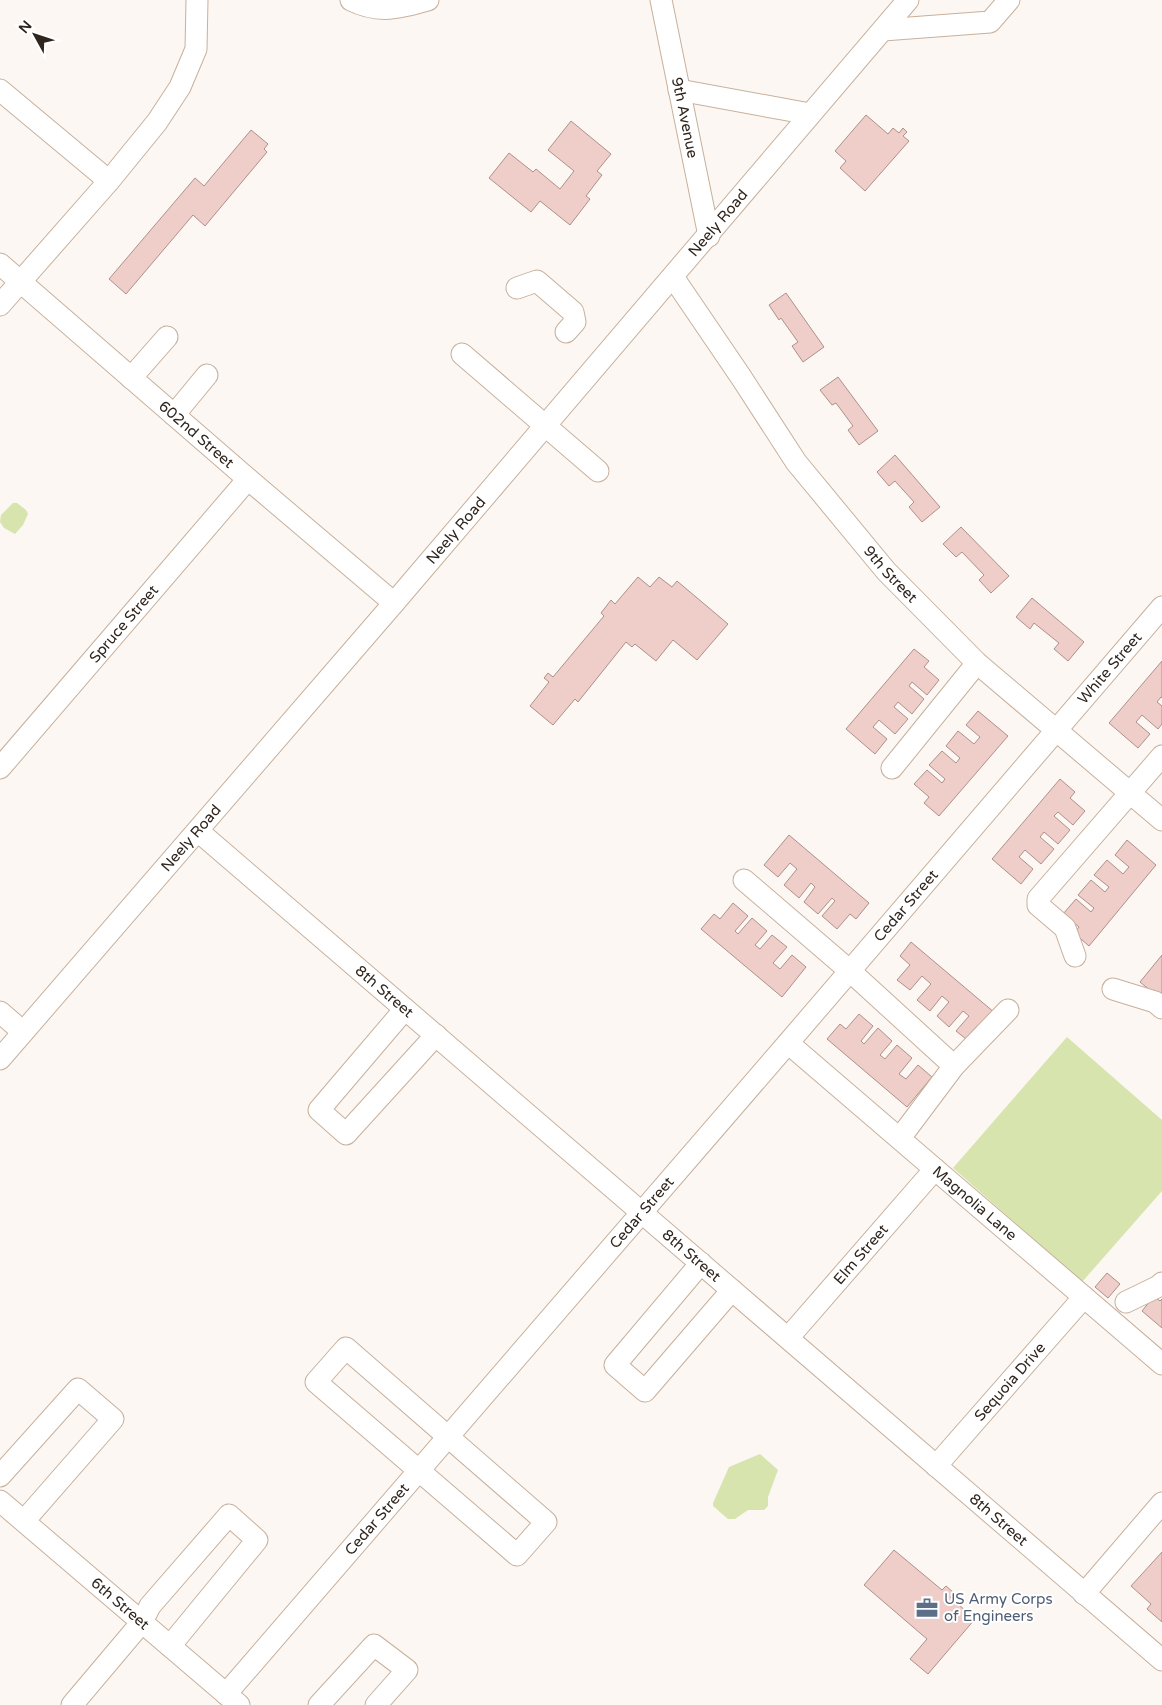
<svg xmlns="http://www.w3.org/2000/svg" width="1162" height="1705" viewBox="0 0 1162 1705" font-family="'Varela Round',sans-serif">
  <style>
    .park { fill: #d8e4ae }
    .building { fill: #efcdc8; stroke: #af908a }
    .lines { fill: none; stroke-linecap: round; stroke-linejoin: round }
    .minor-casing { stroke: #c8b09c; stroke-width: 23 }
    .minor { stroke: #fff; stroke-width: 21 }
    .labels { text-anchor: middle; dominant-baseline: central; stroke-width: 4; stroke-linejoin: round; paint-order: stroke }
    .street-label { font-size: 15px; fill: #2f251e; stroke: #fff }
    .service-label { font-size: 15px; fill: #4e5e75; stroke: #fff; text-anchor: start }
  </style>
  <rect width="100%" height="100%" fill="#fcf7f3"/>
  <g class="park">
    <path d="M13 503H17L26 510 28 514 23 525 15 534 4 528 0 522 1 515Z"/>
    <path d="M1067 1037 1162 1120V1191L1082 1282 953 1168Z"/>
    <path d="M760 1454 778 1470 768 1497V1506L764 1510H748L735 1519H728L713 1506V1503L729 1467Z"/>
  </g>
  <g class="building">
    <path d="M866 115 888 134 893 128 899 133 903 128 907 132 903 136 909 141 865 191 840 168 846 161 835 151Z"/>
    <path d="M571 121 611 154 597 171 602 175 586 196 590 199 570 225 540 201 531 212 489 178 509 153 533 172 536 169 560 189 574 171 548 150Z"/>
    <path d="M251 130 268 144 264 149 267 152 205 226 193 215 126 294 109 279 195 178 204 186Z"/>
    <path d="M786 293 824 347 803 362 792 346 798 342 781 318 779 320 769 305Z"/>
    <path d="M838 377 878 431 859 445 848 430 853 426 836 403 832 405 820 390Z"/>
    <path d="M895 455 940 507 922 522 909 507 914 502 895 481 889 486 877 472Z"/>
    <path d="M961 527 1009 576 991 593 979 580 984 575 962 552 956 557 943 544Z"/>
    <path d="M638 577 650 587 659 577 672 587 677 581 728 624 697 660 673 640 656 661 635 644 632 647 626 642 578 702 575 699 553 725 530 706 549 682 544 678 548 673 553 677 604 616 601 613 611 600 615 604Z"/>
    <path d="M1032 598 1084 642 1068 661 1054 649 1059 643 1034 623 1030 629 1016 617Z"/>
    <path d="M914 649 929 661 924 667 939 680 927 695 912 682 909 686 924 699 912 714 898 702 894 707 908 719 895 734 879 720 873 727 887 739 875 754 846 729Z"/>
    <path d="M1162 661V698L1161 697 1157 702 1162 706V724L1158 729 1142 715 1136 722 1150 734 1138 748 1109 723Z"/>
    <path d="M978 711 1008 736 939 816 924 803 929 797 914 784 927 770 942 783 945 779 929 765 942 751 956 763 960 758 946 746 958 731 974 744 980 737 966 725Z"/>
    <path d="M1060 779 1075 792 1070 798 1085 811 1073 825 1058 812 1054 816 1070 830 1058 844 1044 832 1040 837 1054 849 1041 864 1025 850 1019 857 1033 869 1021 884 992 859Z"/>
    <path d="M789 835 869 903 856 919 850 914 837 929 822 916 835 901 832 898 818 914 804 902 815 887 811 883 799 898 784 885 797 869 790 863 778 877 764 865Z"/>
    <path d="M1127 840 1156 865 1089 946 1074 933 1079 927 1063 914 1076 899 1091 912 1094 908 1078 895 1091 880 1105 892 1109 887 1094 875 1107 860 1123 874 1129 867 1115 855Z"/>
    <path d="M733 903 748 916 735 931 738 934 752 918 767 931 755 945 760 949 772 935 787 947 773 963 780 969 792 955 806 967 782 997 701 929 714 914 720 919Z"/>
    <path d="M911 942 995 1013 982 1029 976 1027 966 1039 956 1031 969 1016 963 1011 949 1027 937 1016 949 1002 942 996 930 1011 917 1000 931 984 922 976 910 990 897 980 910 965 900 956Z"/>
    <path d="M1162 955V1000L1140 982Z"/>
    <path d="M859 1014 873 1026 861 1041 864 1044 878 1028 892 1041 880 1055 885 1059 897 1045 912 1058 899 1074 906 1079 918 1065 932 1077 907 1107 827 1039 840 1024 846 1029Z"/>
    <path d="M1107 1273 1120 1284 1108 1298 1095 1287Z"/>
    <path d="M1154 1296 1160 1301 1162 1299V1328L1142 1311Z"/>
    <path d="M894 1550 942 1590 946 1586 954 1593 950 1597 975 1619 928 1674 910 1659 927 1639 864 1585Z"/>
    <path d="M1162 1552V1622L1147 1609 1151 1604 1131 1586Z"/>
  </g>
  <g class="lines">
    <g class="minor-casing">
      <g id="minor">
        <path d="M351 0C379 14 400 8 428 0"/>
        <path id="s1" d="M661 0 709 236"/>
        <path d="M883 30 990 22 1009 0"/>
        <path d="M0 90 109 181"/>
        <path d="M679 90 810 114"/>
        <path id="s2" d="M0 264 248 479 394 603"/>
        <path id="s3" d="M673 277 741 377 796 462 886 571 977 663 1162 820"/>
        <path d="M517 288 537 281 573 312 575 322 566 332"/>
        <path d="M0 305 109 181 157 122 180 87 196 49 197 0"/>
        <path d="M462 354 598 471"/>
        <path d="M131 378 167 337"/>
        <path d="M174 415 207 375"/>
        <path id="s4" d="M0 768 248 479"/>
        <path d="M892 768 977 663"/>
        <path id="s5" d="M198 831 1162 1660"/>
        <path d="M744 880 850 971 954 1066"/>
        <path d="M1075 956 1065 928 1038 905V899L1162 756"/>
        <path d="M1113 989 1155 1002 1162 1008"/>
        <path d="M405 1009 319 1110 346 1134 436 1035"/>
        <path d="M0 1012 23 1032"/>
        <path id="s6" d="M788 1043 1162 1364"/>
        <path id="s7" d="M0 1059 394 603 908 0"/>
        <path d="M900 1138 954 1066 1008 1010"/>
        <path d="M701 1263 615 1365 645 1391 732 1290"/>
        <path d="M1126 1302 1159 1286 1162 1283"/>
        <path id="s8" d="M788 1338 935 1169"/>
        <path d="M346 1348 546 1522 517 1555 316 1382Z"/>
        <path id="s9" d="M936 1466 1084 1297"/>
        <path d="M0 1476 78 1389 113 1419 24 1521"/>
        <path id="s10" d="M0 1501 239 1705"/>
        <path d="M1084 1594 1162 1503"/>
        <path id="s11" d="M226 1694 788 1043 1162 607"/>
        <path d="M72 1705 142 1622 150 1606 229 1515 257 1540 170 1646"/>
        <path d="M319 1705 374 1645 407 1670 376 1705"/>
      </g>
    </g>
    <use href="#minor" class="minor"/>
  </g>
  <defs>
    <g id="office-bare" transform="scale(1.725)"><path d="M-6-3h4V-5.5h4V-3h4V5H-6ZM-1-4.5V-3h2v-1.5ZM-6 0V1H6V0Z" fill="#5c6f8a" stroke="#fff" stroke-width="2.5" paint-order="stroke"/></g>
  </defs>
  <g fill-rule="evenodd">
    <use href="#office-bare" x="927" y="1608"/>
  </g>
  <g class="labels">
    <g class="street-label">
      <text stroke="none"><textPath href="#s1" startOffset="120">9th Avenue</textPath></text>
      <text stroke="none"><textPath href="#s7" startOffset="1102">Neely Road</textPath></text>
      <text stroke="none"><textPath href="#s2" startOffset="260">602nd Street</textPath></text>
      <text stroke="none"><textPath href="#s7" startOffset="698">Neely Road</textPath></text>
      <text stroke="none"><textPath href="#s3" startOffset="369">9th Street</textPath></text>
      <text stroke="none"><textPath href="#s4" startOffset="190">Spruce Street</textPath></text>
      <text stroke="none"><textPath href="#s11" startOffset="1354">White Street</textPath></text>
      <text stroke="none"><textPath href="#s7" startOffset="292">Neely Road</textPath></text>
      <text stroke="none"><textPath href="#s11" startOffset="1041">Cedar Street</textPath></text>
      <text stroke="none"><textPath href="#s5" startOffset="246">8th Street</textPath></text>
      <text stroke="none"><textPath href="#s6" startOffset="246">Magnolia Lane</textPath></text>
      <text stroke="none"><textPath href="#s11" startOffset="636">Cedar Street</textPath></text>
      <text stroke="none"><textPath href="#s8" startOffset="111">Elm Street</textPath></text>
      <text stroke="none"><textPath href="#s5" startOffset="651">8th Street</textPath></text>
      <text stroke="none"><textPath href="#s9" startOffset="112">Sequoia Drive</textPath></text>
      <text stroke="none"><textPath href="#s11" startOffset="231">Cedar Street</textPath></text>
      <text stroke="none"><textPath href="#s5" startOffset="1056">8th Street</textPath></text>
      <text stroke="none"><textPath href="#s10" startOffset="158">6th Street</textPath></text>
    </g>
    <g class="service-label">
      <text x="944" y="1599">US Army Corps<tspan x="944" dy="17">of Engineers</tspan></text>
    </g>
  </g>
  <g transform="translate(35 35) rotate(310)" stroke="#ffffff" stroke-width="4" paint-order="stroke">
  <path d="M0-4L9 19L0 12L-9 19Z" fill="#2f251e"/>
  <text y="-8" font-size="14" font-weight="bold" text-anchor="middle" fill="#2f251e">N</text>
  </g>
</svg>
